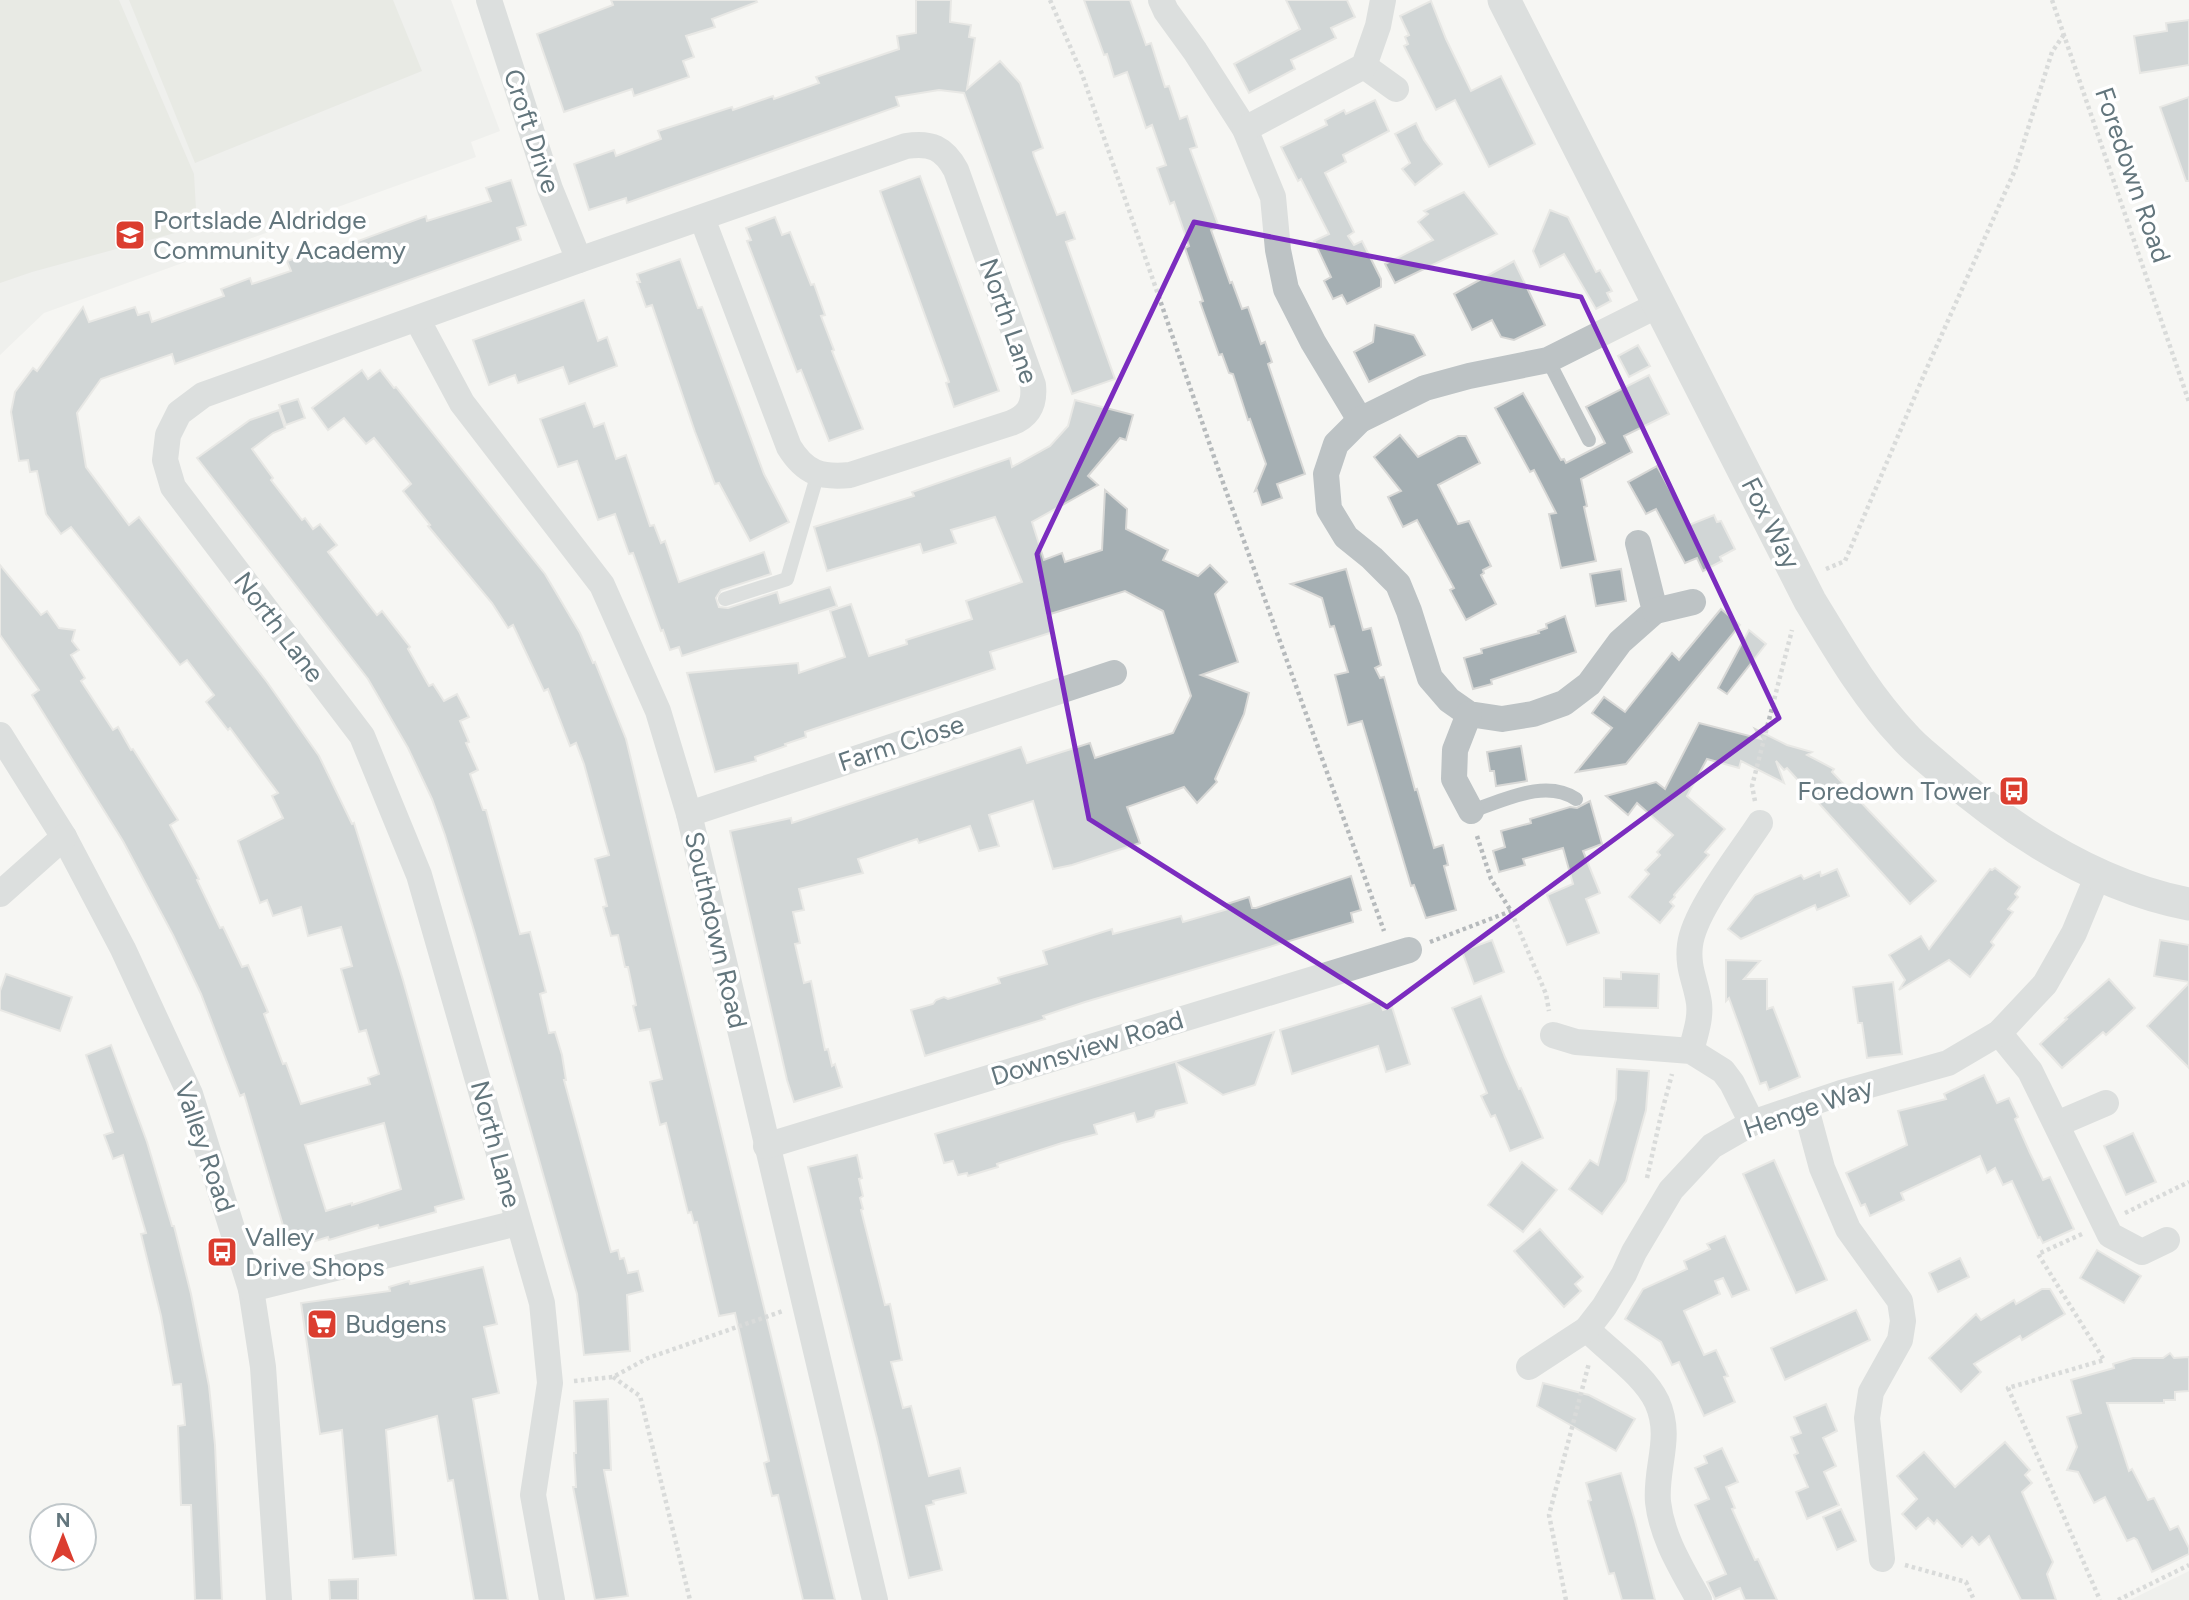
<svg xmlns="http://www.w3.org/2000/svg" width="2189" height="1600" viewBox="0 0 2189 1600" font-family="Figtree,sans-serif">
  <style>
    .built { fill: #e7e8e7 }
    .park { fill: #d7dbd3 }
    .building { fill: #a5afb3; stroke: #d8d8d6; stroke-width: 2; fill-rule: evenodd }
    .lines { fill: none; stroke-linecap: round; stroke-linejoin: round }
    .path { stroke: #b6babc; stroke-width: 4.5; stroke-dasharray: 3.5 3.5; stroke-linecap: butt }
    .service { stroke: #bdc3c5; stroke-width: 14 }
    .minor { stroke: #bdc3c5; stroke-width: 26 }
    .tertiary { stroke: #bdc3c5; stroke-width: 33 }
    .marked { fill: none; stroke: #7b2cbf; stroke-width: 5; stroke-linejoin: round }
    .labels { text-anchor: middle; dominant-baseline: central; stroke-width: 7; stroke-linejoin: round; paint-order: stroke }
    .street-label { font-size: 26px; fill: #63767d; stroke: #fff }
    .poi-label { font-size: 26px; fill: #63767d; stroke: #fff; text-anchor: start }
  </style>
  <rect width="100%" height="100%" fill="#f6f6f3"/>
  <g class="built">
    <path d="M0 0H451L500 131 471 142 476 157 44 313 0 355Z"/>
    <path d="M2189 1571V1600H2130Z"/>
  </g>
  <g class="park">
    <path d="M0 0H119L194 174 197 227 32 272 0 283Z"/>
    <path d="M129 0H393L422 71 195 163Z"/>
  </g>
  <g class="building">
    <path d="M611 0H756L757 2 712 19 715 27 686 36 694 57 683 61 689 77 634 96 632 89 564 112 537 34 613 5Z"/>
    <path d="M916 0H951L950 22 971 25 969 37 975 38 967 89 1000 61 1020 83 1043 148 1033 152 1034 156 1057 215 1065 212 1075 239 1066 242 1115 379 1072 394 964 93 939 90 896 97 899 106 627 203 626 198 589 210 574 164 614 150 616 156 661 139 658 131 732 107 733 110 773 96 774 99 819 83 816 77 899 49 897 36 916 33Z"/>
    <path d="M1084 0H1130L1146 45 1151 43 1165 87 1169 86 1180 119 1187 116 1197 147 1190 149 1219 227 1211 230 1230 283 1232 282 1242 309 1248 307 1261 344 1265 342 1272 362 1268 364 1305 474 1277 484 1282 498 1262 505 1257 490 1255 491 1266 464 1250 419 1248 420 1233 374 1229 373 1222 354 1219 355 1200 302 1203 301 1185 248 1189 246 1174 202 1170 204 1157 168 1166 165 1152 125 1146 128 1127 72 1114 77 1107 54 1104 55Z"/>
    <path d="M1286 0H1347L1355 17 1331 28 1336 38 1291 60 1295 69 1249 93 1234 64 1300 29Z"/>
    <path d="M1431 1 1446 39 1471 91 1501 76 1535 144 1489 167 1455 100 1436 110 1404 46 1408 44 1405 37 1409 35 1400 16Z"/>
    <path d="M2189 20V65L2140 73 2134 36 2167 31 2166 23Z"/>
    <path d="M2189 97V181H2186L2160 107Z"/>
    <path d="M1375 100 1389 131 1343 155 1346 162 1325 173 1354 232 1348 236 1354 245 1362 241 1381 279V287L1347 304 1342 295 1333 299 1324 281 1331 277 1314 241 1329 234 1301 179 1298 181 1281 147 1327 125 1325 120 1344 110 1346 114Z"/>
    <path d="M1416 123 1424 140 1442 164 1415 185 1402 169 1410 163 1395 134Z"/>
    <path d="M920 176 999 391 954 407 946 383 949 382 880 191Z"/>
    <path d="M511 180 526 225 517 228 521 240 175 364 172 354 101 379 77 413 86 467 129 525 139 517 267 682 319 756 352 824 354 823 403 980 464 1199 435 1207 436 1212 379 1228 378 1225 329 1240 328 1237 290 1249 244 1094 240 1096 201 994 173 935 123 841 32 695 39 690 0 635V565L41 615 47 611 59 628 75 630 72 641 79 650 71 655 85 678 81 681 113 730 118 727 131 750 133 749 178 820 170 825 199 879 197 880 220 928 223 927 242 967 248 965 268 1012 264 1014 283 1064 286 1063 301 1104 370 1084 368 1078 379 1074 366 1030 359 1032 341 969 352 966 341 927 308 936 301 907 273 916 267 900 260 903 238 841 283 818 272 796 278 793 230 728 228 730 206 702 214 695 187 660 180 665 71 527 61 534 46 514 37 471 30 472 28 460 19 461 11 412 15 392 33 368 37 371 83 307 89 322 135 307 138 315 149 312 152 322 224 296 221 289 250 278 252 284 291 271 287 261 313 252 316 262 360 247 358 241 426 216 427 221 491 201 486 188ZM384 1123 401 1189 352 1205V1203L326 1211 305 1145Z"/>
    <path d="M1464 192 1497 234 1395 283 1385 264 1433 240 1418 222 1428 214 1424 211Z"/>
    <path d="M1550 210 1568 217 1596 272 1600 270 1612 291 1607 293 1611 301 1596 309 1564 254 1540 267 1533 251Z"/>
    <path d="M775 217 782 235 790 232 811 285 814 284 825 315 821 316 834 350 832 351 863 429 829 441 801 370 797 372 747 241 751 240 746 228Z"/>
    <path d="M680 259 698 308 702 307 764 474 789 522 750 541 719 483 715 484 695 432 652 305 646 307 637 282H640L637 274Z"/>
    <path d="M1514 261 1545 325 1514 340 1501 337 1492 320 1472 330 1454 294Z"/>
    <path d="M584 300 598 341 607 337 617 366 569 384 563 367 518 383 515 375 489 385 473 340Z"/>
    <path d="M1375 325 1414 335 1425 355 1369 382 1354 352 1373 342Z"/>
    <path d="M1638 345 1650 366 1629 377 1618 356Z"/>
    <path d="M362 370 368 379 380 370 394 388 396 387 545 574 580 633 593 663 595 662 626 739 835 1600H803L778 1495 772 1496 764 1463 769 1461 735 1313 719 1316 697 1222 694 1223 691 1212 688 1213 666 1123 660 1125 650 1082 662 1079 650 1029 639 1031 633 1006 636 1005 628 967H625L618 935 611 936 603 907 607 906 595 859 609 855 584 764 576 743 570 746 548 689 544 691 513 625 508 628 492 603 428 526 430 525 403 491 411 484 374 438 366 444 344 418 328 430 312 408Z"/>
    <path d="M1649 375 1669 414 1624 436 1632 452 1581 479 1587 506 1584 507 1596 561 1561 568 1549 514 1556 513 1534 470 1530 472 1495 408 1523 393 1561 460 1564 459 1566 463 1605 443 1586 407Z"/>
    <path d="M298 399 305 418 286 425 279 405Z"/>
    <path d="M1075 400 1133 415 1126 440 1120 438 1088 476 1098 485 1032 522 1044 560 1062 553 1065 562 1102 550 1105 490 1127 509 1126 529 1168 550 1163 560 1198 576 1210 565 1227 582 1215 594 1238 662 1201 675 1249 693 1244 714 1215 779 1217 782 1197 803 1184 787 1127 807 1140 843 1072 865 1053 869 1033 801 989 815 999 846 979 851 970 826 919 843 917 839 858 859 863 873 799 889 804 910 793 912 800 943 795 944 804 983 811 981 825 1050 828 1049 832 1066 835 1064 842 1087 794 1102 787 1080 730 831 791 818 792 823 1021 747 1027 763 1090 743 1095 758 1173 733 1191 696 1163 611 1125 591 1047 615 1053 632 990 652 995 669 805 732 806 737 785 744 786 746 755 757 756 761 715 772 687 673 798 663 799 673 845 657 830 611 851 604 869 656 907 644 906 640 972 619 966 601 1022 582 995 517 951 530 956 543 923 553 920 544 827 571 814 527 914 496 912 492 1010 458 1012 467 1050 446 1068 426Z"/>
    <path d="M585 403 594 427 604 423 616 459 626 455 650 526 654 525 661 543 665 541 679 582 764 552 771 574 721 590 716 598 719 607 728 608 777 592 780 603 830 587 837 606 682 656 679 647 670 650 663 630 661 631 633 553 629 554 615 514 598 520 577 461 558 467 540 419Z"/>
    <path d="M279 410 285 428 273 433 252 449 273 478 271 480 302 520 305 518 313 529 320 524 337 545 328 552 377 615 382 611 410 647 408 649 429 686 433 684 444 701 457 694 469 717 460 721 469 742 466 743 478 770 470 774 483 810H486L520 934 530 932 546 992 540 994 549 1033 555 1032 562 1055 566 1080H564L611 1252 618 1250 620 1259 624 1258 628 1273 638 1271 643 1291 627 1295 630 1351 584 1355 577 1294 475 934 445 835 432 799 408 748 368 679 197 458 250 420Z"/>
    <path d="M1400 435 1418 457 1458 436H1466L1480 463 1438 485 1458 524 1469 521 1491 566 1483 570 1484 573 1481 575 1496 604 1466 620 1450 590 1454 588 1417 520 1403 527 1388 497 1401 491 1374 457Z"/>
    <path d="M1657 466 1689 525 1714 515 1717 522 1721 521 1735 549 1720 557 1722 561 1703 571 1697 558 1685 563 1656 509 1646 514 1628 482Z"/>
    <path d="M1346 569 1363 630 1371 628 1381 665 1375 668 1380 678 1384 677 1415 790 1417 789 1434 848 1443 845 1448 865 1444 866 1456 910 1426 918 1414 885 1411 886 1362 721 1348 725 1335 675 1348 672 1334 626 1330 627 1322 598 1291 584Z"/>
    <path d="M1621 569 1626 601 1596 606 1590 574Z"/>
    <path d="M1721 609 1740 625 1626 764 1576 772 1612 728 1592 713 1604 697 1625 712 1672 653 1679 660Z"/>
    <path d="M1565 616 1576 652 1491 680 1492 684 1473 689 1464 658 1482 653 1481 649 1539 633 1538 631 1547 628 1546 624Z"/>
    <path d="M1749 630 1766 644 1727 694 1718 688Z"/>
    <path d="M1699 723 1761 739 1755 729 1787 745 1812 752 1807 755 1834 769 1832 772 1936 881 1910 904 1787 768 1784 770 1776 761 1784 783 1741 761 1739 768 1707 759 1687 796 1725 829 1705 852 1709 855 1674 895 1675 897 1670 902 1674 906 1660 923 1629 897 1649 874 1645 870 1660 855 1657 852 1673 835 1637 803 1628 815 1606 796 1656 782 1665 789Z"/>
    <path d="M1521 746 1527 781 1496 786 1494 771H1490L1487 752Z"/>
    <path d="M1590 801 1602 844 1583 851 1600 893 1586 899 1599 933 1567 945 1547 895 1573 884 1563 848 1523 859 1525 865 1499 872 1493 851 1505 847 1501 831 1531 823 1530 819 1547 814 1570 807 1577 808Z"/>
    <path d="M1995 868 2020 887 2015 894 2018 897 2008 909 2013 912 1991 942 1994 945 1970 977 1949 960 1899 990 1905 980 1889 955 1921 936 1929 949 1990 869 1992 870Z"/>
    <path d="M1837 869 1849 896 1817 910 1815 905 1741 939 1728 929 1755 895 1801 875 1804 879 1820 872 1821 876Z"/>
    <path d="M1351 876 1361 910 1351 913 1353 922 1085 1002 1043 1016 1045 1019 925 1056 911 1010 933 1004 936 1000 944 997 948 999 1000 983 998 978 1047 964 1043 951 1112 929 1113 934 1181 916 1183 922 1228 909 1227 904 1249 897 1252 908H1256Z"/>
    <path d="M1492 940 1504 972 1474 984 1462 951Z"/>
    <path d="M2160 940 2189 945V982L2154 976Z"/>
    <path d="M1726 960 1760 961 1744 979H1767V1009L1773 1007 1800 1077 1769 1090 1766 1082 1760 1084 1729 998 1726 1001Z"/>
    <path d="M1621 972 1659 974 1658 1008 1604 1007V978L1621 979Z"/>
    <path d="M6 974 72 997 60 1031 0 1010V991Z"/>
    <path d="M2109 979 2135 1008 2106 1035 2103 1032 2062 1068 2040 1044 2067 1019 2065 1018Z"/>
    <path d="M1893 982 1902 1054 1867 1058 1862 1023H1858L1853 987Z"/>
    <path d="M2189 983V1068L2147 1026Z"/>
    <path d="M1481 996 1505 1057 1519 1089 1521 1088 1543 1138 1510 1151 1495 1115 1491 1117 1481 1096 1487 1093 1452 1008Z"/>
    <path d="M1379 1000 1383 1010 1392 1007 1410 1064 1386 1072 1378 1046 1292 1074 1280 1030Z"/>
    <path d="M1274 1032 1255 1085 1223 1095 1176 1063 1187 1103 1156 1111 1154 1117 1137 1122 1134 1113 1094 1125 1097 1134 1062 1143 997 1164 998 1167 968 1176 967 1173 958 1175 953 1161 944 1163 935 1134Z"/>
    <path d="M111 1045 147 1142 172 1226H174L191 1294 209 1386 215 1445 222 1600H195L191 1505H181L178 1426 185 1425 181 1384 173 1385 161 1316 141 1234 146 1233 123 1155 113 1159 104 1135 113 1132 86 1055Z"/>
    <path d="M1617 1069 1649 1071 1646 1110 1626 1181 1602 1214 1569 1189 1590 1160 1598 1165 1616 1099Z"/>
    <path d="M1984 1075 1997 1103 2009 1098 2018 1117 2015 1119 2030 1153 2043 1180 2050 1177 2074 1229 2043 1243 2040 1237 2038 1238 2012 1181 2003 1185 1995 1168 1987 1173 1980 1156 1901 1193 1904 1200 1870 1216 1865 1204 1861 1206 1846 1173 1907 1145 1898 1111 1946 1099 1944 1094Z"/>
    <path d="M2133 1133 2156 1182 2126 1195 2104 1146Z"/>
    <path d="M857 1155 862 1178 859 1179 863 1196 860 1198 863 1209 861 1210 885 1305 890 1304 902 1360 891 1362 903 1408 911 1406 929 1476 960 1468 966 1493 933 1501 934 1504 926 1506 942 1570 909 1578 877 1438 808 1167Z"/>
    <path d="M1774 1160 1827 1280 1796 1293 1743 1174Z"/>
    <path d="M1522 1162 1557 1190 1523 1232 1488 1205Z"/>
    <path d="M1540 1229 1583 1277 1575 1284 1581 1291 1564 1307 1514 1251Z"/>
    <path d="M1725 1236 1749 1290 1732 1297 1723 1278 1715 1281 1720 1294 1684 1311 1704 1355 1716 1350 1728 1376 1724 1377 1735 1402 1704 1416 1679 1362 1672 1365 1661 1342 1625 1319 1643 1289 1687 1269 1684 1261 1710 1249 1707 1244Z"/>
    <path d="M2097 1250 2141 1276 2124 1303 2080 1278Z"/>
    <path d="M1960 1258 1969 1277 1938 1292 1929 1273Z"/>
    <path d="M483 1267 497 1324 484 1327 499 1393 473 1399 508 1600H474L453 1480 448 1481 437 1416 386 1430 396 1555 353 1559 342 1430 320 1434 301 1303 390 1291 389 1287 409 1281 410 1284Z"/>
    <path d="M2042 1289H2050L2065 1314 2022 1340 2020 1336 1974 1364 1981 1372 1961 1392 1929 1358 1976 1314 1981 1320 2014 1300 2016 1304Z"/>
    <path d="M1856 1310 1870 1340 1785 1380 1771 1348Z"/>
    <path d="M2170 1353 2174 1358 2189 1357V1391L2175 1392V1400H2164V1403H2107L2129 1471 2132 1469 2148 1500 2154 1498 2170 1530 2178 1526 2189 1548V1554L2152 1572 2137 1540 2134 1538 2127 1541 2105 1497 2094 1503 2078 1472 2067 1470 2077 1447 2067 1417 2081 1413 2071 1380 2114 1368 2113 1364 2133 1358H2163Z"/>
    <path d="M1543 1383 1589 1395 1635 1419 1616 1451 1537 1406Z"/>
    <path d="M608 1399 611 1470H604L628 1596 595 1600 573 1487H576L574 1453H576L574 1401Z"/>
    <path d="M1826 1404 1837 1431 1823 1438 1836 1466 1824 1472 1839 1505 1807 1519 1796 1492 1808 1487 1794 1455 1798 1453 1791 1437 1801 1433 1794 1417Z"/>
    <path d="M2005 1442 2030 1470 2025 1475 2032 1483 2022 1492 2053 1562 2047 1574 2056 1600H2021L1989 1536 1979 1545 1972 1537 1962 1547 1937 1520 1934 1524 1928 1518 1916 1529 1902 1514 1917 1499 1897 1476 1924 1452 1955 1487Z"/>
    <path d="M1722 1448 1738 1482 1726 1487 1735 1508 1732 1509 1755 1560 1758 1559 1777 1600H1745L1740 1588 1715 1599 1707 1582 1726 1574 1695 1505 1709 1499 1695 1468 1707 1463 1704 1456Z"/>
    <path d="M1621 1473 1635 1521 1655 1600H1622L1614 1573 1609 1574 1588 1501 1591 1500 1586 1483Z"/>
    <path d="M1841 1509 1856 1541 1837 1550 1823 1517Z"/>
    <path d="M358 1579V1600H330L329 1580Z"/>
  </g>
  <g class="lines">
    <g class="path">
      <path d="M1050 0 1082 74 1221 477 1384 931"/>
      <path d="M2052 0 2189 402"/>
      <path d="M1826 569 1845 561 1926 370 2015 170 2052 52 2065 33"/>
      <path d="M1755 801 1752 786 1792 630"/>
      <path d="M1477 836 1491 879 1511 911 1546 994 1549 1011"/>
      <path d="M1430 942 1511 911"/>
      <path d="M1647 1178 1661 1115 1672 1074"/>
      <path d="M2125 1213 2189 1182"/>
      <path d="M2082 1234 2038 1254 2104 1360 2008 1388 2100 1600"/>
      <path d="M613 1377 640 1396 690 1600"/>
      <path d="M574 1381 613 1377 648 1358 783 1311"/>
      <path d="M1905 1565 1966 1582 1974 1600"/>
      <path d="M1566 1600 1549 1515 1589 1363"/>
      <path d="M2118 1600 2189 1565"/>
    </g>
    <g class="service">
      <path d="M1548 360 1589 440"/>
      <path d="M725 599 787 579 818 473"/>
      <path d="M1471 811C1503 801 1545 778 1576 799"/>
    </g>
    <g class="minor">
      <path d="M489 0 550 189 579 260"/>
      <path d="M1161 0 1166 11 1195 51 1245 129 1273 197 1278 250 1286 289 1313 342 1360 420"/>
      <path d="M1364 66 1396 89"/>
      <path d="M1245 129 1364 66 1378 26 1383 0"/>
      <path d="M417 319 462 403 602 585 658 711 689 814 875 1600"/>
      <path d="M1638 543 1655 611 1620 642 1589 684 1564 703 1533 714 1502 719 1469 714 1449 700 1430 678 1409 611 1398 584 1372 558 1346 537 1329 509 1326 474 1336 444 1360 420 1425 388 1469 376 1548 360 1660 304"/>
      <path d="M1655 611 1693 602"/>
      <path d="M1469 714 1455 750 1454 779 1471 811"/>
      <path d="M0 735 64 837 123 949 190 1094 251 1289 263 1367 279 1600"/>
      <path d="M689 814 1114 673"/>
      <path d="M0 894 64 837"/>
      <path d="M1999 1033 2030 1071 2110 1235 2142 1252 2167 1240"/>
      <path d="M1553 1035 1576 1042 1691 1051 1723 1071 1732 1083 1752 1123"/>
      <path d="M1691 1051C1695 1035 1701 1019 1699 1003 1696 982 1687 968 1690 945 1694 911 1740 854 1760 823"/>
      <path d="M1805 1105 1822 1168 1848 1229 1900 1301 1903 1321 1900 1340 1871 1392 1867 1418 1882 1559"/>
      <path d="M2057 1124 2106 1103"/>
      <path d="M766 1146 1409 950"/>
      <path d="M251 1289 517 1223"/>
      <path d="M1587 1329C1608 1351 1644 1374 1657 1402 1673 1438 1655 1466 1658 1502 1662 1538 1682 1569 1699 1600"/>
      <path d="M1529 1367 1587 1329 1604 1307 1624 1274 1634 1252 1671 1190 1712 1146 1752 1123 1841 1093 1948 1063 1999 1033 2045 984 2074 933 2098 875"/>
      <path d="M552 1600 533 1495 550 1383 542 1303 419 875 362 736 173 487 165 460 168 435 179 413 203 395 579 260 906 146C931 142 944 148 956 170L1033 385C1035 404 1029 416 1011 423L850 475C821 478 805 473 789 447L702 218"/>
    </g>
    <path class="tertiary" d="M1504 0 1810 601C1838 647 1866 696 1904 736 1914 748 1928 758 1939 768 2010 830 2095 886 2189 904"/>
  </g>
  <path d="M0 0H2189V1600H0ZM1194 222 1581 297 1779 718 1387 1007 1089 819 1037 554Z" fill="#f6f6f3" fill-opacity=".55" fill-rule="evenodd"/>
  <path class="marked" d="M1194 222 1581 297 1779 718 1387 1007 1089 819 1037 554Z"/>
  <defs>
    <g id="school-square" transform="scale(1.575)"><rect x="-9" y="-9" width="18" height="18" rx="4" fill="#db3d2f" stroke="#fff"/><path d="M0-5L7-2L0 1L-7-2ZM-4 1L0 2.5L4 1V4Q0 6-4 4Z" fill="#fff"/></g>
    <g id="bus-square" transform="scale(1.575)"><rect x="-9" y="-9" width="18" height="18" rx="4" fill="#db3d2f" stroke="#fff"/><path d="M-5-6H5V4H4V6H2V4H-2V6H-4V4H-5ZM-3.5-4V0h7V-4ZM-3.5 1.2v1.5H-2V1.2ZM2 1.2v1.5H3.5V1.2Z" fill="#fff"/></g>
    <g id="supermarket-square" transform="scale(1.575)"><rect x="-9" y="-9" width="18" height="18" rx="4" fill="#db3d2f" stroke="#fff"/><path d="M-6-5.5h2.5l.6 2H6L4.5 2H-2.5L-4.4-4H-6ZM-1.5 3.2a1.3 1.3 0 1 0 .1 0ZM3 3.2a1.3 1.3 0 1 0 .1 0Z" fill="#fff"/></g>
  </defs>
  <g fill-rule="evenodd">
    <use href="#school-square" x="130" y="235"/>
    <use href="#bus-square" x="2014" y="791"/>
    <use href="#bus-square" x="222" y="1252"/>
    <use href="#supermarket-square" x="322" y="1324"/>
  </g>
  <g class="labels">
    <g class="street-label">
      <text transform="translate(532 131) rotate(72)">Croft Drive</text>
      <text transform="translate(2133 175) rotate(71)">Foredown Road</text>
      <text transform="translate(1009 321) rotate(71)">North Lane</text>
      <text transform="translate(1771 523) rotate(63)">Fox Way</text>
      <text transform="translate(279 627) rotate(53)">North Lane</text>
      <text transform="translate(901 743) rotate(-18)">Farm Close</text>
      <text transform="translate(716 930) rotate(77)">Southdown Road</text>
      <text transform="translate(1087 1048) rotate(-17)">Downsview Road</text>
      <text transform="translate(1808 1108) rotate(-19)">Henge Way</text>
      <text transform="translate(496 1144) rotate(75)">North Lane</text>
      <text transform="translate(205 1147) rotate(71)">Valley Road</text>
    </g>
    <g class="poi-label">
      <text x="153" y="220">Portslade Aldridge<tspan x="153" dy="30">Community Academy</tspan></text>
      <text x="1991" y="791" text-anchor="end">Foredown Tower</text>
      <text x="245" y="1237">Valley<tspan x="245" dy="30">Drive Shops</tspan></text>
      <text x="345" y="1324">Budgens</text>
    </g>
  </g>
  <g transform="translate(63 1537)"><circle r="33" fill="#ffffff" stroke="#c1c8cb" stroke-width="2"/>
  <path d="M0-5L12 26L0 18L-12 26Z" fill="#db3d2f"/>
  <text y="-10" font-size="19" font-weight="bold" text-anchor="middle" fill="#63767d">N</text>
  </g>
</svg>
